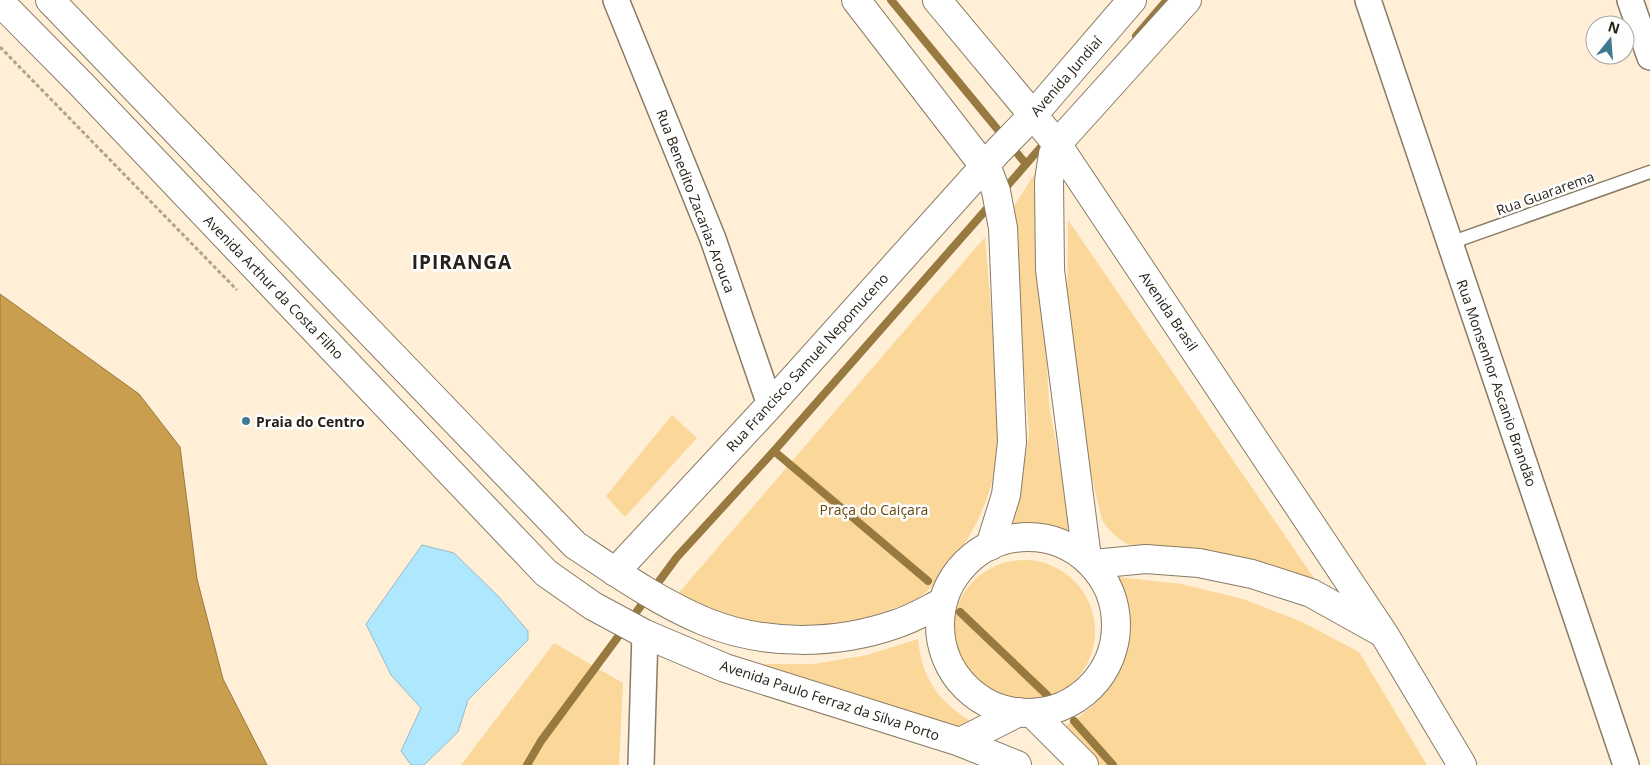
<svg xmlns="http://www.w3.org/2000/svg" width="1650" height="765" viewBox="0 0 1650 765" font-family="'Open Sans',sans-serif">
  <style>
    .green { fill: #fbd79a }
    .water { fill: #c99e4f; stroke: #98793f }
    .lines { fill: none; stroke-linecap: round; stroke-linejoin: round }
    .stream { stroke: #98793f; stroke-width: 8 }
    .building { fill: #aee7fe; stroke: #9bb9c5 }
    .service-casing { stroke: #897b65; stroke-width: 15 }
    .minor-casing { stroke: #897b65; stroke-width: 28 }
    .secondary-casing { stroke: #897b65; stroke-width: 30 }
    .path { stroke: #afa491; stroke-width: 3; stroke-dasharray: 4 2.5; stroke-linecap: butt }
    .service { stroke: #fff; stroke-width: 12 }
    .minor { stroke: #fff; stroke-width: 25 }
    .secondary { stroke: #fff; stroke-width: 28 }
    .poi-dot { fill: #3e7b91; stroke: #fefefe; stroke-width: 2 }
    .labels { text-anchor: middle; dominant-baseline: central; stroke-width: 5; stroke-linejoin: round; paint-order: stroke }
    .street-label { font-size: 14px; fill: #272219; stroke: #fefefe }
    .poi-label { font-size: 14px; font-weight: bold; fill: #272219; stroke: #fefefe; text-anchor: start }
    .park-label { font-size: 14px; fill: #67490a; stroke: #fefefe }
    .district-label { font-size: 19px; font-weight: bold; letter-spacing: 1px; fill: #272219; stroke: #fefefe }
  </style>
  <rect width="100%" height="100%" fill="#feefd6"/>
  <g class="green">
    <path d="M1042 162 1039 198 1049 405 1061 470 1079 534C1053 524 1030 523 1003 528 1017 494 1025 468 1029 432L1011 211Z"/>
    <path d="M1068 220 1316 581 1130 545C1117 539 1110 532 1102 520L1079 423 1067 325Z"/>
    <path d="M985 237 999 408C1001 472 987 516 948 567 941 577 926 594 916 600 909 603 902 605 895 608 839 630 773 630 716 612 703 607 690 601 677 595Z"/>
    <path d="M672 415 697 438 625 517 606 496Z"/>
    <circle cx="1024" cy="631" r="71"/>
    <path d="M1118 577 1181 584 1243 599 1302 622 1359 652 1427 765H1097L1062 728C1122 694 1141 642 1118 577Z"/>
    <path d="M918 639C922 679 939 703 974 723L973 728H954L760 664H814L867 655Z"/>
    <path d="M554 643 623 683 619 765H461Z"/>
  </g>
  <path class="water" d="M0 294 139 394 180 447 197 579 223 679 267 765H0Z"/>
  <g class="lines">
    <g class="stream">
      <path d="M891 0 1026 164"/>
      <path d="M1136 36 1167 0"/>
      <path d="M1002 192 1047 140"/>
      <path d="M774 451 928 581"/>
      <path d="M960 612 1047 695"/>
      <path d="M1074 721 1113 765"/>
      <path d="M527 765 541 741 677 557 774 451 991 204"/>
    </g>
  </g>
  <path class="building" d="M422 545 454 553 498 596 528 631V640L468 700 458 732 424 765H411L401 751 421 708 391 675 366 624Z"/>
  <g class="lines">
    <g class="service-casing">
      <path id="service" d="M1450 243 1650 172"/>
    </g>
    <g class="minor-casing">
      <g id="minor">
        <path d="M616 0 713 239 770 405"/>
        <path d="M1368 0 1626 765"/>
        <path d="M1630 0 1650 57"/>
        <path d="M641 765 645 634"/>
      </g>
    </g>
    <g class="secondary-casing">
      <g id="secondary">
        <path d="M50 0 575 545C617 573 660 603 706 622 766 646 836 645 896 624 912 619 927 610 941 603"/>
        <path d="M856 0 984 166 989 173 996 191 1003 228 1012 442 1006 495 990 546"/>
        <path d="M937 0 1057 144 1384 634 1462 765"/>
        <path d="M0 2 81 84 546 573 593 606 645 634 725 668 960 742 1017 765"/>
        <circle cx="1028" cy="625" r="88"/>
        <path d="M1087 558 1050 270 1049 181 1053 154 1057 144 1187 0"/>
        <path d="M1093 564 1146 559 1199 563 1252 574 1311 593 1381 632"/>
        <path d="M615 572 770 405 998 151 1033 115 1132 0"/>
        <path d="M1033 714 1084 765"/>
        <path d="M960 742 1019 712"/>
      </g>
    </g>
    <path class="path" d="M0 47 237 290"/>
    <use href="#service" class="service"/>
    <use href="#minor" class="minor"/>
    <use href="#secondary" class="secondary"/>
  </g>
  <circle class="poi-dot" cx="246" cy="421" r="5"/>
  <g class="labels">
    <g class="street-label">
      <text transform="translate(1066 76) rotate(-49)">Avenida Jundiaí</text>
      <text transform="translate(1545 193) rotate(-20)">Rua Guararema</text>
      <text transform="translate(696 201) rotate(69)">Rua Benedito Zacarias Arouca</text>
      <text transform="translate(274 287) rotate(46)">Avenida Arthur da Costa Filho</text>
      <text transform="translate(1169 311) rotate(56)">Avenida Brasil</text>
      <text transform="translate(807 362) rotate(-48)">Rua Francisco Samuel Nepomuceno</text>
      <text transform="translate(1497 383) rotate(71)">Rua Monsenhor Ascanio Brandão</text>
      <text transform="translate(830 700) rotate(18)">Avenida Paulo Ferraz da Silva Porto</text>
    </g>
    <g class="poi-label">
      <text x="256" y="421">Praia do Centro</text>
    </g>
    <g class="park-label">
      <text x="874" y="509">Praça do Caiçara</text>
    </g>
    <g class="district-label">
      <text x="462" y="262">IPIRANGA</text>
    </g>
  </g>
  <g transform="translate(1610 40) rotate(17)"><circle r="24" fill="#fefefe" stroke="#a8a6a2"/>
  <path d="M0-4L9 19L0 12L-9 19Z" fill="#3e7b91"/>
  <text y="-8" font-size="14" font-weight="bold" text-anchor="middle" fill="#272219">N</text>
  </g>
</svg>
